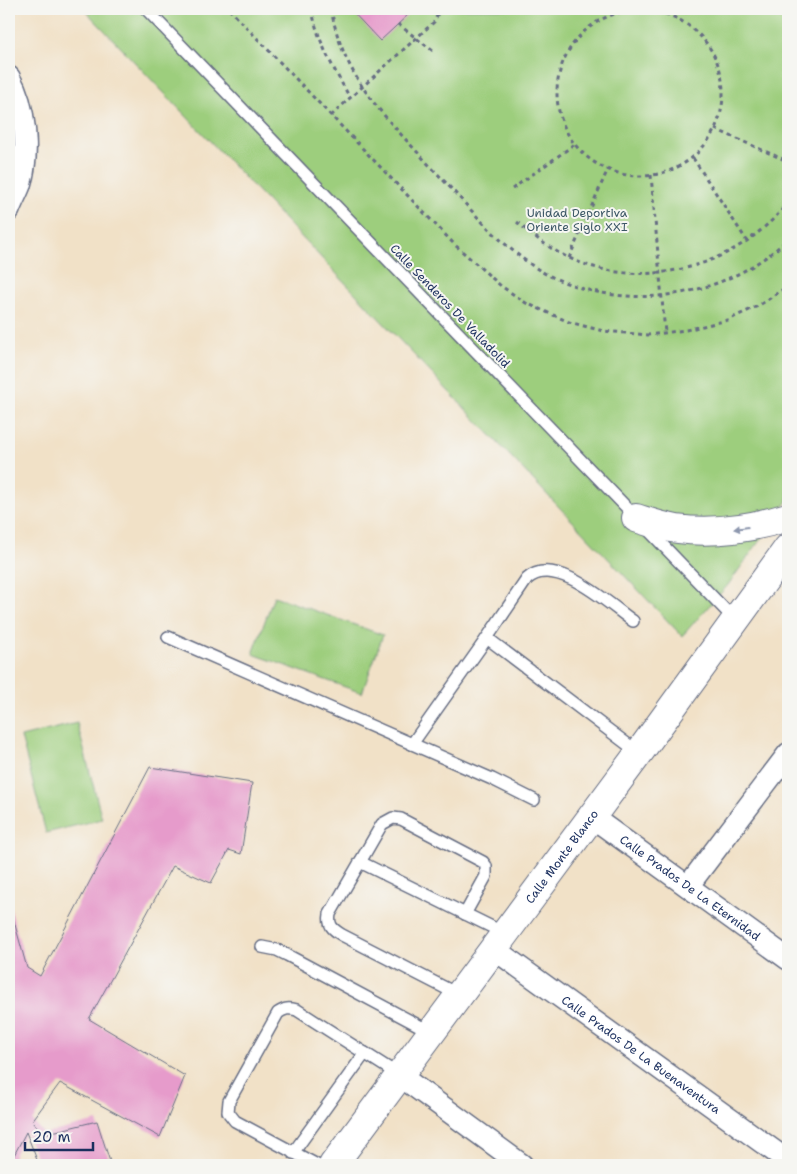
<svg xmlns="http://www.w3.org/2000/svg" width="797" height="1174" viewBox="0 0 797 1174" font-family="'Shantell Sans',sans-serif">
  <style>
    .green { fill: #9dce7d; stroke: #5c7e6e }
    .building { fill: #e69bcb }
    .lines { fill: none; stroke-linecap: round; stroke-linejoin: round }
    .lane-casing { stroke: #666d83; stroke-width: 14 }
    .street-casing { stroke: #666d83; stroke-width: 24 }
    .secondary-casing { stroke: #666d83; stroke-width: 30 }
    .path { stroke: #666d83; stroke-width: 3; stroke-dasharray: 4 4; stroke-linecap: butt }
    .lane { stroke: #fff; stroke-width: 11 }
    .street { stroke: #fff; stroke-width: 21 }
    .secondary { stroke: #fff; stroke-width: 28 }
    .oneway { fill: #8d97ae }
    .labels { text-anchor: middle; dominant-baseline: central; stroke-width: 4; stroke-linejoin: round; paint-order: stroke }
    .park-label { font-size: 12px; fill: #3c5766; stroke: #f6f6f2 }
    .street-label { font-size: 12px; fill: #1b2f5e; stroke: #f6f6f2 }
  </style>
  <rect width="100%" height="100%" fill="#f6f6f2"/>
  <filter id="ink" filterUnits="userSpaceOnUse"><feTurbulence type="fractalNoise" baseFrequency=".02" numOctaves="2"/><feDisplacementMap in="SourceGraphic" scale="10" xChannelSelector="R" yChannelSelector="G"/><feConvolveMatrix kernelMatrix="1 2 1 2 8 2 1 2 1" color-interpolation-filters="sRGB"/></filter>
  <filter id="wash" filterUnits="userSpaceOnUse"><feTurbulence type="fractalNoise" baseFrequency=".0096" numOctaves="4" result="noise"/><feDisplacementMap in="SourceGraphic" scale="20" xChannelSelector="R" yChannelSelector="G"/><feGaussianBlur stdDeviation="1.12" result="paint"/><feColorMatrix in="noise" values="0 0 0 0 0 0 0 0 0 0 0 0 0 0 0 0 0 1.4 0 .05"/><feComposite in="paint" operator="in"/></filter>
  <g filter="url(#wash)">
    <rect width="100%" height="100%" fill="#f1e1c7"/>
    <g class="green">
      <path d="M84 9H788V501L728 585 682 636Z"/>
      <path d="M274 596 383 635 362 693 253 654Z"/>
      <path d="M77 723 102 819 46 833 21 737Z"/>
    </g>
    <g id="blocks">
      <g class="building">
        <path d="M350 9H406L410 13 380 41Z"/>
        <path d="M150 767 252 783 241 854 229 850 211 883 173 866 89 1019 185 1076 160 1137 60 1083 32 1121 44 1134 97 1121 111 1165H39L26 1132 9 1165V903L27 968 40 976Z"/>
      </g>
    </g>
  </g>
  <g filter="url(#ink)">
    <use href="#blocks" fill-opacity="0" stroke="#666d83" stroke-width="1"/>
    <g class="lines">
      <g class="lane-casing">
        <g id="lane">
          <path d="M146 9 736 621"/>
          <path d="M168 637 492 779 534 800"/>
          <path d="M487 638 639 753"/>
          <path d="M412 744 487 638 527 579C555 553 610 605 633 621"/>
          <path d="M360 862 504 933"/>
          <path d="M262 947 277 950 287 955 431 1032"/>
          <path d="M459 995 342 935C332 929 328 925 330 914L382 824 393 818 401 819 483 862 486 866V876L465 914"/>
          <path d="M293 1153 365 1053"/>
          <path d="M317 1165 235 1121 228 1112 229 1101 278 1013C285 1008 289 1008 297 1010L399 1075"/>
        </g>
      </g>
      <g class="street-casing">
        <g id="street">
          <path d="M9 77C26 107 30 153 20 185 17 193 12 202 9 210"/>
          <path id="s1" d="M592 817 788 959"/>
          <path d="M688 886 788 754"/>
          <path id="s2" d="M494 949 788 1161"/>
          <path d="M399 1075 522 1165"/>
        </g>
      </g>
      <g class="secondary-casing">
        <g id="secondary">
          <path d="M636 518C649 522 663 527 677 529 715 534 752 528 788 517"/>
          <path id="s3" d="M333 1165 639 753 788 548"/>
        </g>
      </g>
      <g class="path">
        <path d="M229 9 455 245 501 286 526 303 569 322 603 331 648 335 686 330 728 320 758 306 788 286"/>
        <path d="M312 9C317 41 334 69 350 98"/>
        <path d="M331 9C344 80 384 115 430 166 464 201 495 241 536 268 549 277 566 283 581 288 653 309 733 291 788 239"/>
        <circle cx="640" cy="93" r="83"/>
        <path d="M398 24 433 51"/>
        <path d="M331 116 350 98 434 22 440 9"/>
        <path d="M715 129 787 161"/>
        <path d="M693 158 747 241"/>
        <path d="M651 175 665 333"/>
        <path d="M512 189 575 144"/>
        <path d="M517 222C531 234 546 246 563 255 639 294 737 269 788 202"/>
        <path d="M569 258 608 169"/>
      </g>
      <use href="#lane" class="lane"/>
      <use href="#street" class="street"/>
      <use href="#secondary" class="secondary"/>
    </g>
    <defs><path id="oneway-solid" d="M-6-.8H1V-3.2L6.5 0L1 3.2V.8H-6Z" transform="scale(1.25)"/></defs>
    <use class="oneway" href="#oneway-solid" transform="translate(741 528) rotate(172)"/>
  </g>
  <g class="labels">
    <g class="park-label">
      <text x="577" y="213">Unidad Deportiva<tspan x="577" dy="14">Oriente Siglo XXI</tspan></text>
    </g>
    <g class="street-label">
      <text transform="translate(450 306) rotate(46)">Calle Senderos De Valladolid</text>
      <text stroke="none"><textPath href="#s3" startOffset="384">Calle Monte Blanco</textPath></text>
      <text stroke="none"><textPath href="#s1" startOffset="121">Calle Prados De La Eternidad</textPath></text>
      <text stroke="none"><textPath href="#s2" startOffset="181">Calle Prados De La Buenaventura</textPath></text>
    </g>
  </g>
  <rect width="797" height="1174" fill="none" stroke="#f6f6f2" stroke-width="30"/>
  <path d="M25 1142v8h68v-8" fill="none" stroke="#1b2f5e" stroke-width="2.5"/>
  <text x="32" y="1142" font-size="15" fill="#1b2f5e" stroke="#f6f6f2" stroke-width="4" paint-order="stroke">20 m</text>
</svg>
